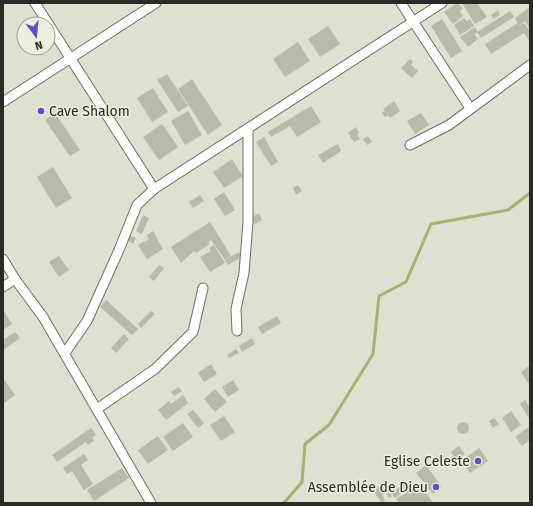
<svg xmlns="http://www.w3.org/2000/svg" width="533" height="506" viewBox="0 0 533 506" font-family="'Fira Sans',sans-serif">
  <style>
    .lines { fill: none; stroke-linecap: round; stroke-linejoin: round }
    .stream { stroke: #abb071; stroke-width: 3 }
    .building { fill: #b8baab }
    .minor-casing { stroke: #6f7062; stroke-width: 11 }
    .minor { stroke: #fff; stroke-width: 9 }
    .poi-dot { fill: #6d49c2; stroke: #eceede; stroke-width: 1.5 }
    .labels { text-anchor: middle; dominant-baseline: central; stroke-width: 3; stroke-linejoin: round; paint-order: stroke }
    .poi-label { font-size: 14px; fill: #2a2b25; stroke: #eceede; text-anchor: end }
  </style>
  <rect width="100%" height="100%" fill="#dee0d1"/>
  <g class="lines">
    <path class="stream" d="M284 503 302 482 305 444 329 425 373 354 379 296 406 282 431 224 508 210 530 193"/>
  </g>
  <g class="building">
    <path d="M457 3 463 8 460 11 463 16 453 24 444 12Z"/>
    <path d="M462 3H477L487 17 475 24Z"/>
    <path d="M530 7V29L525 21 519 25 524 23 530 31V42L524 33 491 54 485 44 518 23 515 18Z"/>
    <path d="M498 10 500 15 493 19 491 15Z"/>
    <path d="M510 11 514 17 481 38 477 32Z"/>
    <path d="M464 18 467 21 470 19 474 26 460 35 454 25Z"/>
    <path d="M442 19 462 51 451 58 431 26Z"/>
    <path d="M328 26 340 44 320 57 308 39Z"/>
    <path d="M475 27 478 32 474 34 478 39 468 47 460 37Z"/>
    <path d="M298 42 310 61 285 77 273 59Z"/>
    <path d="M410 59 413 62 411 65 418 71 412 78 401 68Z"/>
    <path d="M167 74 188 106 178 112 157 80Z"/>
    <path d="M192 79 222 125 208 135 178 89Z"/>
    <path d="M153 88 168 112 152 122 137 98Z"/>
    <path d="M394 101 400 111 390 118 388 115 385 117 382 113 385 111 383 109Z"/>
    <path d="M311 106 321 122 297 137 290 126 271 137 268 132Z"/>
    <path d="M188 111 202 135 185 145 171 121Z"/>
    <path d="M55 113 80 150 70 156 45 120Z"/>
    <path d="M421 113 429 125 415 134 407 121Z"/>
    <path d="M162 124 178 147 159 160 143 137Z"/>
    <path d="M356 127 359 133 357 134 360 139 354 142 348 133Z"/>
    <path d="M368 136 372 142 367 145 363 139Z"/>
    <path d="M264 137 278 162 271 166 256 142Z"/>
    <path d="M338 144 341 151 323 163 318 155Z"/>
    <path d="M232 159 243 176 224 188 213 172Z"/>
    <path d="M53 167 72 198 56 208 37 177Z"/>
    <path d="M298 185 302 191 296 195 293 188Z"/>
    <path d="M224 192 235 210 225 216 214 199Z"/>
    <path d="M200 195 204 201 193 208 189 202Z"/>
    <path d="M259 213 262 220 255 224 251 218Z"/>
    <path d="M143 215 149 218 142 234 136 231Z"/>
    <path d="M210 222 231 256 225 260 211 240 208 242 210 244 196 253 194 251 181 263 171 247Z"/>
    <path d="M153 231 163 249 147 259 138 245 149 239 147 235Z"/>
    <path d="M129 235 136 238 133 244 126 240Z"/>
    <path d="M214 245 225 263 210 272 200 257 211 251 209 248Z"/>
    <path d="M239 252 242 257 228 265 225 260Z"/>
    <path d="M59 256 69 270 59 277 49 262Z"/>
    <path d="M159 265 164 268 154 281 149 277Z"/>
    <path d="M106 300 138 329 132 335 100 307Z"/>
    <path d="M3 310 12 324 3 330Z"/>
    <path d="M151 311 155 314 141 328 138 324Z"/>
    <path d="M277 316 281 323 262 334 258 327Z"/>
    <path d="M15 332 20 338 3 350V340Z"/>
    <path d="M124 334 129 339 116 353 111 348Z"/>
    <path d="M252 338 255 344 242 352 239 346Z"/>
    <path d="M236 349 239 353 229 358 227 355Z"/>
    <path d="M211 364 217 374 204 382 198 373Z"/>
    <path d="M530 365V382L528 383 521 372Z"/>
    <path d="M3 378 15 395 3 404Z"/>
    <path d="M233 380 239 390 228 397 222 387Z"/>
    <path d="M178 387 182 391 174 396 171 392Z"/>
    <path d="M215 389 227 402 215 412 204 399Z"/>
    <path d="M183 395 188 403 166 420 158 410 169 401 171 404Z"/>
    <path d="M525 400 530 408V420L520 404Z"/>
    <path d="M193 410 204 423 198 428 187 414Z"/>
    <path d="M511 411 521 425 511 432 502 418Z"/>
    <path d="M224 416 235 432 221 441 210 425Z"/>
    <path d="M494 418 499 424 493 428 489 421Z"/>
    <circle cx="463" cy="428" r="6"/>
    <path d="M183 423 193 437 173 451 163 437Z"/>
    <path d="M530 426V440L522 446 515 437Z"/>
    <path d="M91 428 96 435 92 438 94 441 88 445 86 442 57 462 52 455Z"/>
    <path d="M158 436 168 450 148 464 138 450Z"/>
    <path d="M459 446 465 454 456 460 451 452Z"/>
    <path d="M479 448 488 461 470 473 461 461Z"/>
    <path d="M84 454 88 460 81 465 93 484 84 490 72 471 67 474 63 468Z"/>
    <path d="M417 458 422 465 417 468 412 462Z"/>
    <path d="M426 465 442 487 433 494 416 473Z"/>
    <path d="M122 468 129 478 94 501 87 490Z"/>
    <path d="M384 482 392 496 389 498 385 493 382 495 385 500 382 503 373 491Z"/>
    <path d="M405 483 409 488 395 498 391 493Z"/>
    <path d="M420 484 433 503H399L396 499Z"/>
  </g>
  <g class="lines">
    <g class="minor-casing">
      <g id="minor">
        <path d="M35 3 154 189"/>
        <path d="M401 3 470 108"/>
        <path d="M3 102 156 3"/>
        <path d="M410 145 449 125 530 65"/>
        <path d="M3 259 15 279 43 317 151 503"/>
        <path d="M3 287 15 279"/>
        <path d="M237 331 236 309 244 273 248 222V128"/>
        <path d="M65 353 87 321 119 250 137 205 154 189 442 3"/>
        <path d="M97 409 155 369 193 332 203 288"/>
      </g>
    </g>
    <use href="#minor" class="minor"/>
  </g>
  <g class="poi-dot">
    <circle cx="41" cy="111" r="4"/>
    <circle cx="478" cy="461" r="4"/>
    <circle cx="436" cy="487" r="4"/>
  </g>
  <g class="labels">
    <g class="poi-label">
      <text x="49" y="111" text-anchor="start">Cave Shalom</text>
      <text x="470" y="461">Eglise Celeste</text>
      <text x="428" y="487">Assemblée de Dieu</text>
    </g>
  </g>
  <rect width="533" height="506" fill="none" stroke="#2a2b25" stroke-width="8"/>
  <g transform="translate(36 36) rotate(164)"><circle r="19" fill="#eceede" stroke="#9ea094"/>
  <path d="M0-3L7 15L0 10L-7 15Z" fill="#6d49c2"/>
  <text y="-6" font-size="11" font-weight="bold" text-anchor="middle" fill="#2a2b25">N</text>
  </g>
</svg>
